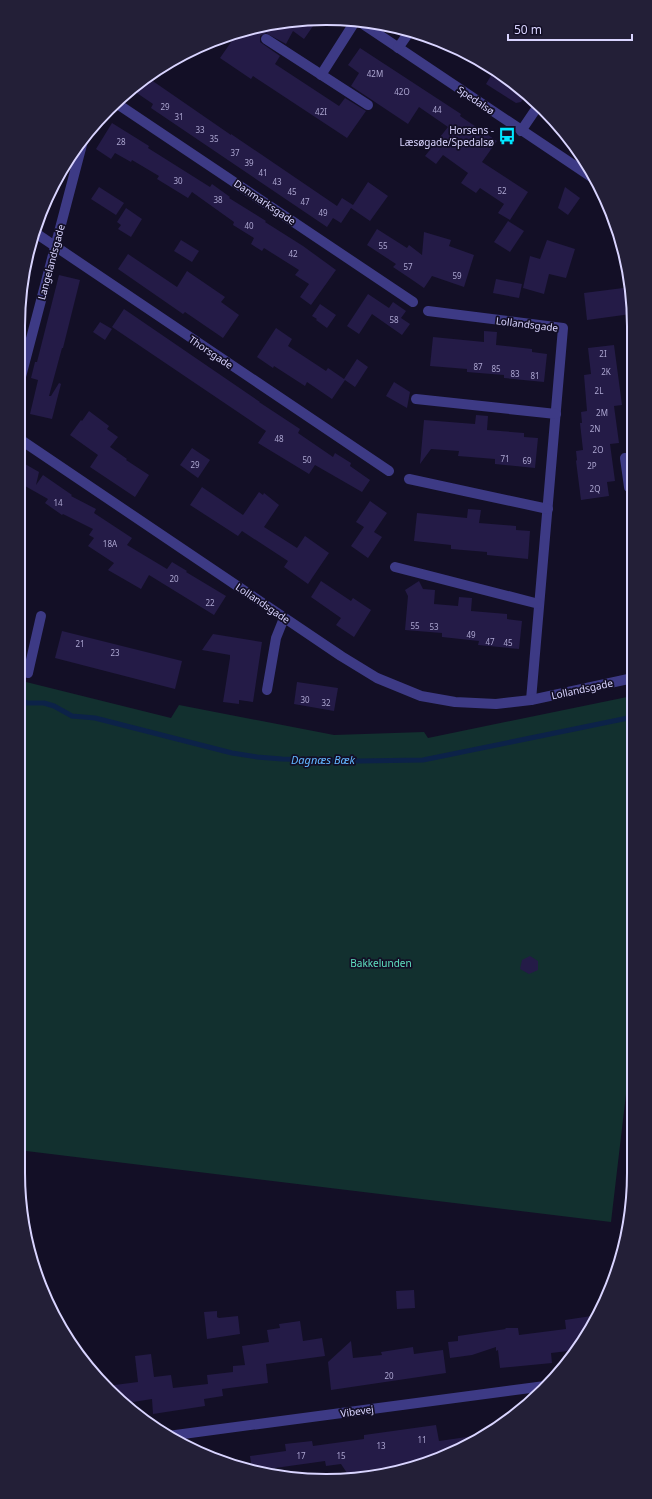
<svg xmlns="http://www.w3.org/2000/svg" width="652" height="1499" viewBox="0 0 652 1499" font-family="'Noto Sans',sans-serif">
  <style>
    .green { fill: #12302f }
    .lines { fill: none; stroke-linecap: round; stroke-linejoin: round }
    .stream { stroke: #0c2248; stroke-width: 5 }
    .building { fill: #241b47 }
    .minor { stroke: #3d3a85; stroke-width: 10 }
    .labels { text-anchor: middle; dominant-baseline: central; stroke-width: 3.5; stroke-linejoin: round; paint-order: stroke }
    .number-label { font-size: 8px; fill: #aca6d1 }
    .street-label { font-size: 10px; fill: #d9d4ff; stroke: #130f26 }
    .poi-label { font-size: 10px; fill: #d9d4ff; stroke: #130f26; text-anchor: end }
    .park-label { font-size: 10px; fill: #5fe0c0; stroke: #130f26 }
    .water-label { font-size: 11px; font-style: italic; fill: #62b6ff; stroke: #130f26 }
    .rim { fill: none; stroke: #d9d4ff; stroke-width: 2 }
  </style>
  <rect width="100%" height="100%" fill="#130f26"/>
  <path class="green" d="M18 680 171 718 179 705 334 735 424 732 428 738 632 696 634 1060H630L611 1222 18 1150Z"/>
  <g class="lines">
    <path class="stream" d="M18 698 27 703H44L54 706 72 716 95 718 232 753 257 757 282 759 359 761 423 760 633 717"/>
  </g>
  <g class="building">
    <path d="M306 19H318L304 39 293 31 286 44 266 33 260 36V42L280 56 275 64 339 106 345 98 366 111 347 138 253 76 251 79 220 58 238 32 247 28Z"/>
    <path d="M360 48 461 114 460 116 497 141 482 162 528 192 510 220 498 213 504 204 480 188 476 193 461 183 468 173 443 155 436 164 425 156 448 127 419 107 408 124 351 86 359 73 348 65Z"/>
    <path d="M495 69 526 95 521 102 516 103 486 84Z"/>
    <path d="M147 77 231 135V134L337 206 342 198 353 205 368 182 388 196 370 221 351 208 341 223 333 218 327 227 151 108 153 104 131 89Z"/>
    <path d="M112 123 149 146 148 148 210 187 212 184 230 197 229 198 266 221 265 222 303 246 336 270 311 305 300 297 309 284 295 275 299 270 264 248 262 251 251 244 254 238 233 225 234 222 192 192 188 198 157 179 159 176 132 160 131 162 115 153 111 159 96 149Z"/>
    <path d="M99 187 124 203 116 215 91 199Z"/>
    <path d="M565 187 580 198 568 215 558 208Z"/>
    <path d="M126 208 142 219 131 237 118 229 121 225 117 222Z"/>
    <path d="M508 221 524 231 510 252 494 242Z"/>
    <path d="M377 229 407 248 409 245 422 255 424 232 451 240 449 246 474 255 464 287 432 276 424 288 411 279 393 267 396 264 367 245Z"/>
    <path d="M181 240 199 251 192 262 174 251Z"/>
    <path d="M547 240 575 249 566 278 549 274 544 294 523 288 530 256 540 259Z"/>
    <path d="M128 254 177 287 187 271 225 297 221 302 239 315 223 338 185 312 183 314 118 269Z"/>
    <path d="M59 275 80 280 63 348H62L49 396H51L59 383 61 384 52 419 30 414 38 380 31 378 35 362H37Z"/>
    <path d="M496 279 522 284 519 298 493 293Z"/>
    <path d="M631 287V314L587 320 584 293Z"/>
    <path d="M368 294 389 308 393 302 406 311 401 318 410 324 402 335 372 314 359 334 347 326Z"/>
    <path d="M320 304 336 315 327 328 316 320 317 319 312 316Z"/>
    <path d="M124 309 260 402H259L300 429 298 433 333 457 335 453 351 463 350 466 370 480 362 492 315 465 309 474 258 443 266 431 112 327Z"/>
    <path d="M100 322 112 329 105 340 93 332Z"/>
    <path d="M276 328 292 339 288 346 326 371 328 368 344 379 357 359 368 367 355 387 345 380 332 399 307 382 305 386 274 366 273 368 257 357Z"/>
    <path d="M484 331 497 332 496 345 532 349V352L547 354 544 382 504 378V375L467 372V369L430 366 433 337 484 342Z"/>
    <path d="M614 345 622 405 614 406 619 443 610 444 615 481 607 482 609 496 581 500 576 461 577 460 576 451 583 450 580 423H582L581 412 587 411 584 375 591 374 588 348Z"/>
    <path d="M394 382 410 392 407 408 386 396Z"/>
    <path d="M89 411 109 426 107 429 118 437 110 447 127 459 126 460 149 475 135 497 90 467 98 455 70 435 81 420 82 421Z"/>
    <path d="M476 415 488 416 487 430 524 433V437L538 438 535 468 495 464V459L458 456 459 451 431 449 420 464 424 420 475 424Z"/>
    <path d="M192 448 210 460 198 478 180 465Z"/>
    <path d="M18 460 39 472 36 485 43 475 72 495 71 496 96 509 94 513 132 538 127 545 167 569 172 562 187 571 186 572 226 596 214 615 149 575 141 589 108 570 114 563 88 546 94 538 89 535 93 529 63 514 62 515 45 503 48 499 18 482Z"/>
    <path d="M202 487 243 515 259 492 263 495 264 493 279 505 264 527 297 548 305 536 329 553 308 584 284 567 288 561 242 531 238 536 190 505Z"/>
    <path d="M370 501 387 513 374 532 382 537 368 558 351 546 364 527 356 522Z"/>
    <path d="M468 509 481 510 479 523 516 526V530L530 531 528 559 487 555V552L451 549V545L414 541 417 513 467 518Z"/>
    <path d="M321 581 351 601 353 598 371 610 354 637 336 625 341 618 311 597Z"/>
    <path d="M419 581 423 589 435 590 434 604 458 606 459 597 472 598 471 611 507 614V619L522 621 519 649 478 645 479 641 442 637V633L405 630 408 596 405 590Z"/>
    <path d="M62 631 182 661 175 689 55 658Z"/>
    <path d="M213 634 262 642 253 702 239 700V704L223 702 230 658V655L202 650Z"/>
    <path d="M297 682 338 688 334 711 294 704Z"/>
    <path d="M530 956 538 961V970L529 974 520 969 522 960Z"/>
    <path d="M414 1290 415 1308 397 1309 396 1291Z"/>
    <path d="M217 1311V1317L219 1318 238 1316 240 1334 207 1339 204 1312Z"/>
    <path d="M598 1315 593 1327 577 1350 551 1353 552 1363 500 1368 498 1350 496 1351V1347L472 1355 450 1358 448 1342 458 1341V1336L506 1329 505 1328H518L519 1335 566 1329 565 1320Z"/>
    <path d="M300 1321 303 1341 322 1338 325 1356 266 1364 268 1383 222 1389 223 1396 204 1399 205 1406 153 1414 152 1399 127 1403 107 1386 138 1382 135 1356 151 1354 154 1377 171 1375 173 1388 208 1384 207 1375 233 1372V1366L245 1365 242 1346 269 1342 267 1330 280 1328 279 1324Z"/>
    <path d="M351 1341 353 1358 382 1355 381 1352 413 1347 414 1354 443 1350 446 1373 331 1390 328 1362Z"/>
    <path d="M436 1425 439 1441 481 1435 482 1438 440 1458 415 1462 416 1467 395 1472V1466L347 1473 341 1464 326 1466 325 1461 275 1468 276 1475H266L252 1470 250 1456 286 1451 285 1444 312 1441 313 1446 364 1439V1435Z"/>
  </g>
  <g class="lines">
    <g class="minor">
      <path d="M357 20 596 180"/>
      <path d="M266 39 368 105"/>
      <path d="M398 48 410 31"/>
      <path d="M321 75 356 20"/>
      <path d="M116 103 413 302"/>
      <path d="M521 131 538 106"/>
      <path d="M34 232 389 471"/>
      <path d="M428 311 563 328 531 700"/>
      <path d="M18 388 84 137"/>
      <path d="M416 399 556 414"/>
      <path d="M18 438 341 656 377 678 421 696 455 702 496 704 531 700 633 678"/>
      <path d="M625 458 629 487H632"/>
      <path d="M409 479 548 509"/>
      <path d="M395 567 539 604"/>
      <path d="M18 670 28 673 41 616"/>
      <path d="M267 690 276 638 284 618"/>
      <path d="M168 1436 545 1386"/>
    </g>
  </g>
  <defs>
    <g id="bus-bare" transform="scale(1.38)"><path d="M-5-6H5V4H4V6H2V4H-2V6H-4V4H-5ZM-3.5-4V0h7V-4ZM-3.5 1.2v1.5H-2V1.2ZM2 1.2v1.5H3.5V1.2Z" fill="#00e5ff" stroke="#130f26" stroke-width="2.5" paint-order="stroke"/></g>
  </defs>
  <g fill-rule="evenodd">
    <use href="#bus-bare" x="507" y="136"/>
  </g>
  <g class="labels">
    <g class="number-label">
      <text x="375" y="73">42M</text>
      <text x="402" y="91">42O</text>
      <text x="165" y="106">29</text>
      <text x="437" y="109">44</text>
      <text x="321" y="111">42I</text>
      <text x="179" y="116">31</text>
      <text x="200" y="129">33</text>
      <text x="214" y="138">35</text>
      <text x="121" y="141">28</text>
      <text x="235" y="152">37</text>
      <text x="249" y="162">39</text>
      <text x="263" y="172">41</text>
      <text x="178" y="180">30</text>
      <text x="277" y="181">43</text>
      <text x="502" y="190">52</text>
      <text x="292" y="191">45</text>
      <text x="218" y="199">38</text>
      <text x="305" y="201">47</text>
      <text x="323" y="212">49</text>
      <text x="249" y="225">40</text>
      <text x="383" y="245">55</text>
      <text x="293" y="253">42</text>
      <text x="408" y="266">57</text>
      <text x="457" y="275">59</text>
      <text x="394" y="319">58</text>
      <text x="603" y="353">2I</text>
      <text x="478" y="366">87</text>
      <text x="496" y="368">85</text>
      <text x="606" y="371">2K</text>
      <text x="515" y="373">83</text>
      <text x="535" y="375">81</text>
      <text x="599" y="390">2L</text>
      <text x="602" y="412">2M</text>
      <text x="595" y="428">2N</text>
      <text x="279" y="438">48</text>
      <text x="598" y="449">2O</text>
      <text x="505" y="458">71</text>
      <text x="307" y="459">50</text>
      <text x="527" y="460">69</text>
      <text x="195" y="464">29</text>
      <text x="592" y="465">2P</text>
      <text x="595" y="488">2Q</text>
      <text x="58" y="502">14</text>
      <text x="110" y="543">18A</text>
      <text x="174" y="578">20</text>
      <text x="210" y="602">22</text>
      <text x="415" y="625">55</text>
      <text x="434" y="626">53</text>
      <text x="471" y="634">49</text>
      <text x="490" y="641">47</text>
      <text x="508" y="642">45</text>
      <text x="80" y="643">21</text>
      <text x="115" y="652">23</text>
      <text x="305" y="699">30</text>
      <text x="326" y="702">32</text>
      <text x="389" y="1375">20</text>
      <text x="422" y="1439">11</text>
      <text x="381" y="1445">13</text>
      <text x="301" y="1455">17</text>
      <text x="341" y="1455">15</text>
    </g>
    <g class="street-label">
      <text transform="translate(476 100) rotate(34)">Spedalsø</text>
      <text transform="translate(265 202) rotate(34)">Danmarksgade</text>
      <text transform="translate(51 262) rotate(-75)">Langelandsgade</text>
      <text transform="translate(527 324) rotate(7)">Lollandsgade</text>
      <text transform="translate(211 352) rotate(34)">Thorsgade</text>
      <text transform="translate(263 603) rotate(34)">Lollandsgade</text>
      <text transform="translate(582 689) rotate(-12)">Lollandsgade</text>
      <text transform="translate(357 1411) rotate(-8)">Vibevej</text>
    </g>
    <g class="poi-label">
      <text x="494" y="130">Horsens -<tspan x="494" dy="12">Læsøgade/Spedalsø</tspan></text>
    </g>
    <g class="park-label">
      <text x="381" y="963">Bakkelunden</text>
    </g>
    <g class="water-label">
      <text x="323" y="759">Dagnæs Bæk</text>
    </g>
  </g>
  <path d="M0 0H652V1499H0ZM326 25H326A301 301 0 0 1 627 326V1173A301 301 0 0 1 326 1474H326A301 301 0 0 1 25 1173V326A301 301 0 0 1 326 25Z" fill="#231f37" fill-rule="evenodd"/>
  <path class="rim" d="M326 25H326A301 301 0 0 1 627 326V1173A301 301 0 0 1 326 1474H326A301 301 0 0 1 25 1173V326A301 301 0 0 1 326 25Z"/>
  <path d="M508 34v6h124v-6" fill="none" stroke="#d9d4ff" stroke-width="2"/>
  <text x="514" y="34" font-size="12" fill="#d9d4ff" stroke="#130f26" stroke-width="3" paint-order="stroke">50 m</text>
</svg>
